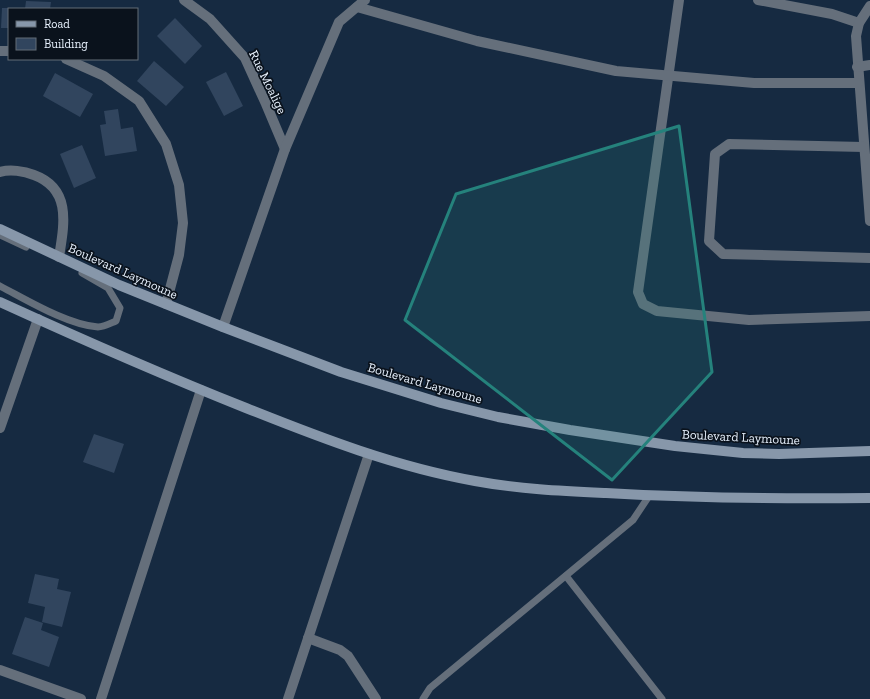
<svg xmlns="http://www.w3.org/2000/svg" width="870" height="699" viewBox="0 0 870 699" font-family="'Zilla Slab',serif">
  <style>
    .building { fill: #31455e }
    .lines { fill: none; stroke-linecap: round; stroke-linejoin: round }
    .lane { stroke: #656f7b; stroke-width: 7 }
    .street { stroke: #656f7b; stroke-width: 10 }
    .secondary { stroke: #8797aa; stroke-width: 10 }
    .marked { fill: #25827c; fill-opacity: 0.2; stroke: #25827c; stroke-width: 3; stroke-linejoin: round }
    .labels { text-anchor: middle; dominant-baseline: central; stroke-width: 3.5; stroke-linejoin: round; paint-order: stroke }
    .street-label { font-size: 13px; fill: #e8f2fe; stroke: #0a121c }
  </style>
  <rect width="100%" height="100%" fill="#162a41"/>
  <g class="building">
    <path d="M26 1 51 2 50 9H25Z"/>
    <path d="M2 8H9V28H1Z"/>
    <path d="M175 18 202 46 185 64 157 36Z"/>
    <path d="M154 61 184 87 166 106 137 81Z"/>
    <path d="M226 72 243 106 224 116 206 82Z"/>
    <path d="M55 73 93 94 80 117 43 96Z"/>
    <path d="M118 109 121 129 133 127 137 151 105 156 100 125 106 124 104 111Z"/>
    <path d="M82 145 96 178 74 188 60 154Z"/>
    <path d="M94 434 124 444 114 473 83 462Z"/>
    <path d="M35 574 59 579 57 589 71 592 62 627 42 622 45 607 28 603Z"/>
    <path d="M25 617 43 623 41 630 59 637 49 667 12 654Z"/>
  </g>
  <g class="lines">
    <g class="lane">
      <path d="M0 235 26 247"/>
      <path d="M0 286C27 300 68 325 98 327 104 327 111 323 116 321L120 308 108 288 82 273"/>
      <path d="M566 576 662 699"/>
      <path d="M423 699 430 688 633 520 649 496"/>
    </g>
    <g class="street">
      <path d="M184 0 210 19 245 58 266 104 285 149"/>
      <path d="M679 0 638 292 643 304 657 311 749 320 870 316"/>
      <path d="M758 0 832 14 859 23"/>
      <path d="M870 6 859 23 856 36 870 221"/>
      <path d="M357 7 477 41 616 71 754 83H858"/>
      <path d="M0 51H9"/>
      <path d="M66 59 104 76 139 101 166 144 179 185 183 223 179 255 166 304"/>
      <path d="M857 67 870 65"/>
      <path d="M864 147 729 144 715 154 709 241 723 254 870 258"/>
      <path d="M0 172C10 169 24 171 34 175 72 189 64 225 59 257"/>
      <path d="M223 327 285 149 339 22 365 0"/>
      <path d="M0 428 38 319"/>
      <path d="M308 638 340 650 348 656 376 699"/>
      <path d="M0 670 81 699"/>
      <path d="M101 699 201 390"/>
      <path d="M288 699 369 454"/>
    </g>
    <g class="secondary">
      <path d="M0 229 119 285 223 327 341 372 441 403 498 417 570 430 675 446 743 453 779 454 870 451"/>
      <path d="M0 302C81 339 163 375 246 408 321 438 396 467 475 481 518 489 563 491 606 493 694 498 782 499 870 498"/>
    </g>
  </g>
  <path class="marked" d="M679 126 712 372 612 480 405 320 456 194Z"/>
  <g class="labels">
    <g class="street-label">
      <text transform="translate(268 82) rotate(64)">Rue Moalige</text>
      <text transform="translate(123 271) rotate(24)">Boulevard Laymoune</text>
      <text transform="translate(425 383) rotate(16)">Boulevard Laymoune</text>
      <text transform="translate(741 437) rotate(3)">Boulevard Laymoune</text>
    </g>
  </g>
  <rect x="8" y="8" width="130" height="52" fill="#0a121c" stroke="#636c76"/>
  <rect x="16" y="21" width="20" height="6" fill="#8797aa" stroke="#636c76"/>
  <text x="44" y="28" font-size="12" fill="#e8f2fe">Road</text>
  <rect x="16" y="38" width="20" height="12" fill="#31455e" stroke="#636c76"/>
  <text x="44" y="48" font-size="12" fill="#e8f2fe">Building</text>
</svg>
